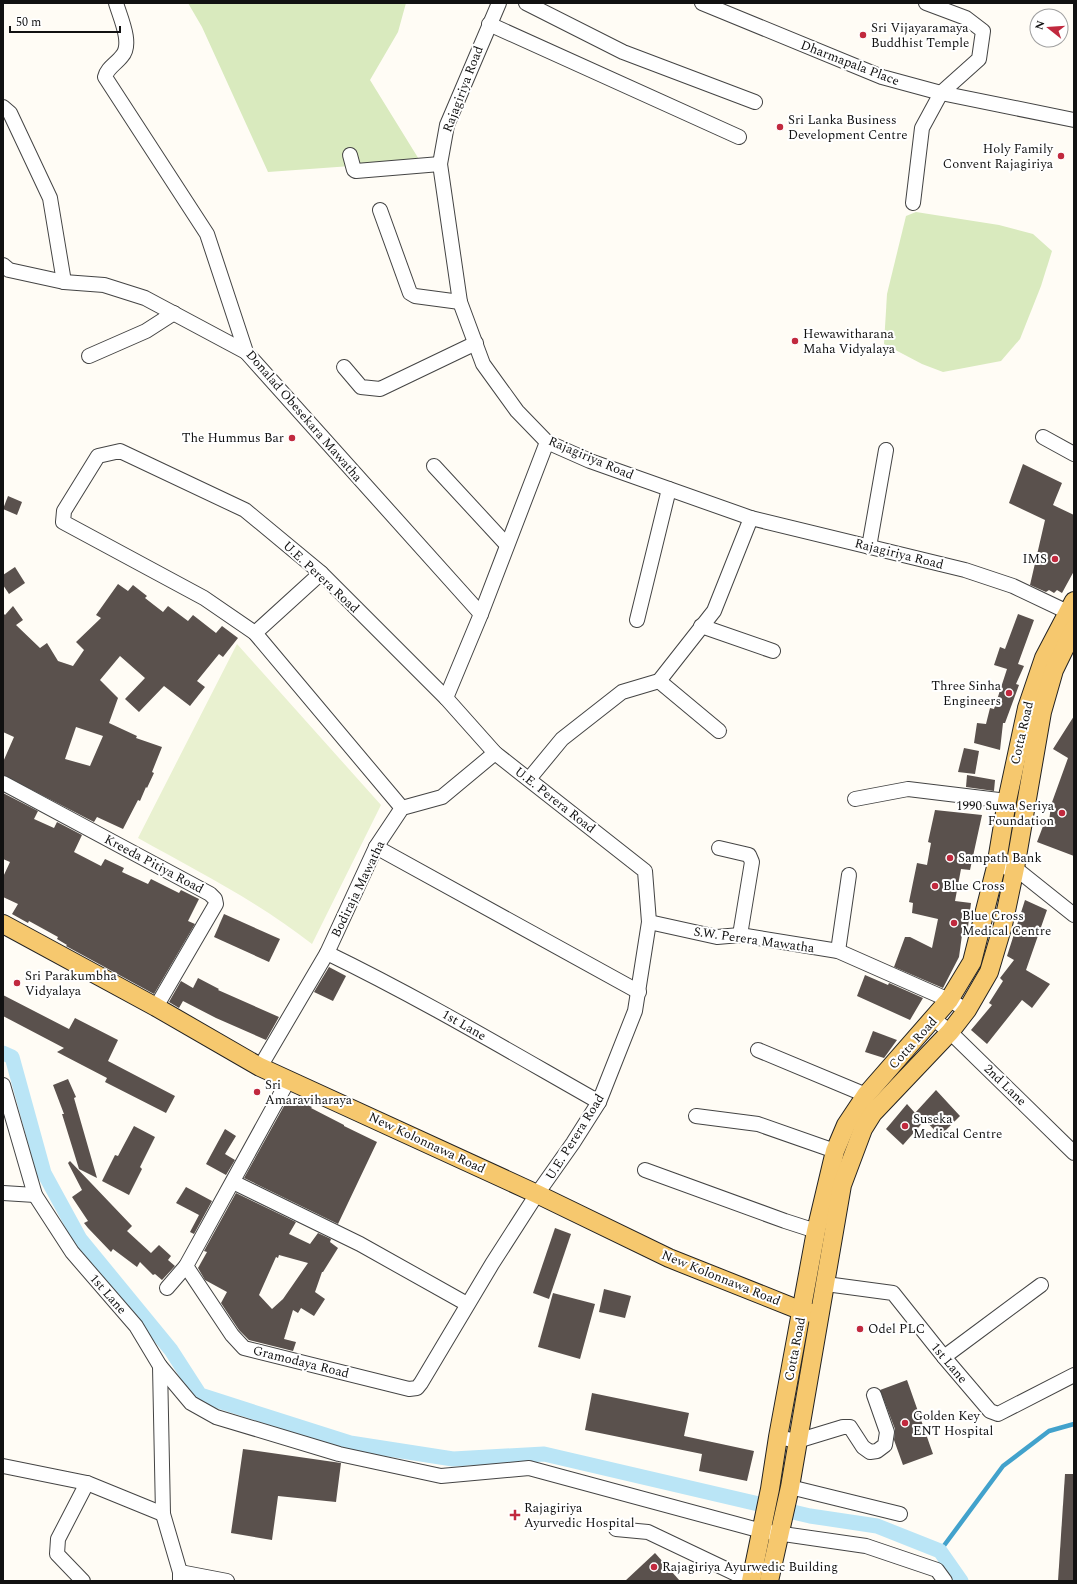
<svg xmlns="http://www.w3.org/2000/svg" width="1077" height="1584" viewBox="0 0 1077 1584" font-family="Spectral,serif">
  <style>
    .green { fill: #d9eabe }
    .pitch { fill: #e9f1d0 }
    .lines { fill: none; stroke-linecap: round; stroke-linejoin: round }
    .stream { stroke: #42a2cc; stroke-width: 4.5 }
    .canal { stroke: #bae5f6; stroke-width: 15 }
    .building { fill: #5a514d; fill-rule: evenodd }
    .minor-casing { stroke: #444; stroke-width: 16 }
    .major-casing { stroke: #222; stroke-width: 20 }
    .minor { stroke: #fff; stroke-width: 14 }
    .major { stroke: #f6c86e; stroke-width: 18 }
    .poi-dot { fill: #c1293e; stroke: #fff; stroke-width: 1.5 }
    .labels { text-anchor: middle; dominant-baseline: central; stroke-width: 4; stroke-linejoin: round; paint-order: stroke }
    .poi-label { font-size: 13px; fill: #111; stroke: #fff; text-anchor: start }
    .street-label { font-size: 13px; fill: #111; stroke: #fff }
  </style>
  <rect width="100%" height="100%" fill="#fffcf5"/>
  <g class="green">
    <path d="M188 3H406L398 32 370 80 420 161 268 172 202 27Z"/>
    <path d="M916 212 999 225 1033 234 1052 251 1041 286 1020 339 1001 361 943 372 922 364 884 344 887 294 906 216Z"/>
  </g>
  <path class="pitch" d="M237 644 381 805 312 944C259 902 197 871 138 838Z"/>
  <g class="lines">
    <path class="stream" d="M940 1551 1003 1466 1049 1431 1074 1424"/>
    <path class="canal" d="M3 1053 12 1057 44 1173 80 1239 171 1350 200 1395 350 1443 453 1459 544 1454 810 1516 877 1526 940 1551 961 1581"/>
  </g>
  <g class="building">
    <path d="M1023 464 1062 483 1053 505 1074 515V571L1062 593 1057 590 1054 593 1049 590 1046 592 1030 585 1045 520 1009 503Z"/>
    <path d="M8 496 22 502 17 515 3 509Z"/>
    <path d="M15 567 25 583 9 594 3 585V575Z"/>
    <path d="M118 584 128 591 133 585 147 596 145 598 163 612 168 606 188 621 193 615 216 633 222 626 238 638 223 657 219 654 197 681 205 687 190 706 164 686 139 712 125 699 145 678 120 656 100 680 118 698 109 723 137 736 136 738 162 747 152 772 154 773 147 788 146 787 140 801 138 800 123 829 97 817 94 822 3 775V762L14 737 3 732V613L5 615 13 606 23 620 16 625 40 648 47 643 58 661 73 666 84 650 76 642 101 618 96 615ZM76 727 103 736 90 766 65 759Z"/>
    <path d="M1018 614 1034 620 1018 664 1024 666 1016 684 1019 685 1005 723H1003L1000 750 974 743 977 723 986 724 990 708 994 709 1007 669 994 665 1000 647 1005 649Z"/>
    <path d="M1074 716V856L1037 842 1045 821 1049 822 1051 805 1068 758 1053 749Z"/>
    <path d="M964 748 979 751 975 774 958 772Z"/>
    <path d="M967 775 995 780 994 791 966 787Z"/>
    <path d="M3 793 38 811 34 819 54 828 57 822 82 835 74 852 101 866 105 859 124 868 122 872 148 884 151 879 179 893 181 890 199 899 188 921 195 924 154 994 66 946 67 945 57 939 58 937 29 921 28 923 12 914 18 904 3 897V877L10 862 3 859Z"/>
    <path d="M935 810 982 815 970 870 961 869 955 901 971 903 967 935H962L959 957 943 988 894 967 905 937H910L932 948 938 919 912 913 913 903 909 902 917 863 927 865 931 843 928 842Z"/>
    <path d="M1025 900 1047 910 1026 970 1050 984 1032 1008 1022 1000 987 1044 971 1030 992 1005 989 1003 1003 981 1000 978 1014 960 1007 956Z"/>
    <path d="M224 914 280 939 269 962 214 937Z"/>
    <path d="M329 967 346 976 333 1001 314 992Z"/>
    <path d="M865 975 888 985 889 983 923 998 910 1020 857 996Z"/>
    <path d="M198 978 219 989 218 990 279 1017 266 1040 216 1018 183 1001 179 1008 169 1002 181 981 193 988Z"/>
    <path d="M3 995 69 1029 75 1018 118 1040 108 1061 175 1096 166 1113 105 1082 107 1078 57 1052 64 1048 3 1016Z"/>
    <path d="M873 1031 897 1040 884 1058 865 1052Z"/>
    <path d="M68 1079 76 1097 74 1098 97 1178 79 1169 62 1114H64L53 1085Z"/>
    <path d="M936 1090 960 1116 940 1136 925 1120 903 1145 886 1129 907 1104 915 1113Z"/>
    <path d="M289 1097 312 1107 311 1108 344 1125V1126L377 1142 338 1224 244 1178Z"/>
    <path d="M134 1126 155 1137 140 1167 142 1169 129 1195 102 1181 115 1155 118 1156Z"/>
    <path d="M225 1129 236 1136 225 1154 235 1160 226 1175 206 1164Z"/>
    <path d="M70 1161 132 1226 127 1231 151 1253 159 1245 171 1256 168 1260 175 1266 162 1280 155 1274 153 1275 140 1262 137 1267 113 1249 111 1252 88 1228 84 1223 88 1221 72 1197 82 1190 68 1163Z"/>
    <path d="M186 1187 212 1201 194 1234 190 1232 199 1215 176 1203Z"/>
    <path d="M236 1193 296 1222 289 1234 310 1244 318 1233 331 1239 330 1242 338 1248 323 1272H322L315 1292 325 1299 314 1316 301 1308 298 1313 293 1310 284 1339 296 1342 293 1351 249 1340 239 1330 221 1303 227 1292 205 1280 198 1268 207 1252 204 1251ZM279 1255 308 1263 283 1299 272 1309 259 1295 276 1257 278 1258Z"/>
    <path d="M555 1228 571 1234 549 1299 533 1293Z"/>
    <path d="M604 1289 631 1296 625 1318 599 1312Z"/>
    <path d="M553 1293 595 1304 580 1359 538 1347Z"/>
    <path d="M907 1380 933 1454 903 1465 894 1440 895 1429 880 1390Z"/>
    <path d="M592 1393 689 1413 684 1436 754 1451 747 1481 699 1471 702 1454 585 1430Z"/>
    <path d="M243 1449 341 1463 336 1502 278 1496 272 1540 231 1533Z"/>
    <path d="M1065 1474H1074V1581H1058Z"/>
    <path d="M655 1553 680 1581H625Z"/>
  </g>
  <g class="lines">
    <g class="minor-casing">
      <g id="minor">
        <path d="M116 3C120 17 133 44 122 56 116 64 107 68 105 77L207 234 246 352 481 614"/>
        <path d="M499 3 447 125 440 164 460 302 483 364 517 411 547 442 590 461 751 518 965 570 1013 586 1074 615"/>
        <path d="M526 3 623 52 755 102"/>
        <path d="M702 3 882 77 941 93 1074 120"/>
        <path d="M489 24 739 137"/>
        <path d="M3 107 10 113 50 198 64 282"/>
        <path d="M350 155 354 170 356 171 440 164"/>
        <path d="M913 203 922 128 941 93 979 59 983 31 966 18 926 3"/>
        <path d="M380 210 410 293 415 296 460 302"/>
        <path d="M3 265 9 270 64 282 104 285 145 298 246 352"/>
        <path d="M89 356 146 331 174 313"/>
        <path d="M344 367 361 387 380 389 476 343"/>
        <path d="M1043 437 1074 454"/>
        <path d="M434 466 507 545"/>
        <path d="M869 547 886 450"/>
        <path d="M637 620 669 489"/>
        <path d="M701 626 773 651"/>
        <path d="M255 633 321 573"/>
        <path d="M659 681 719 731"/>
        <path d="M446 698 481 614 547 442"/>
        <path d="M529 779 562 739 622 692 659 681 714 611 751 518"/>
        <path d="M3 783 210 894 215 899 216 904 156 1007"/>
        <path d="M855 799 908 789 1007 801"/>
        <path d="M376 847 639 992"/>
        <path d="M719 848 749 855 752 862 740 935"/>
        <path d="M1007 868H1015L1074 915"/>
        <path d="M649 922 717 937 740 935 838 951 949 1000 967 1010"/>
        <path d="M838 951 849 875"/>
        <path d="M327 953C420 998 509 1051 599 1102"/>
        <path d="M934 1019 950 1032 1074 1153"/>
        <path d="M758 1050 866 1095"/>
        <path d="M260 1067 327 953 376 847 402 808 442 797 495 753"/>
        <path d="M289 1079 186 1266 232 1335 244 1348 409 1389 417 1388 421 1383 492 1264 537 1194 573 1143 599 1102 635 1011 649 922 645 871 495 753 446 698 321 573 245 510 120 451 98 456 64 511 63 522 204 598 255 633 402 808"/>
        <path d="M3 1085 35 1195 72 1252 136 1326 160 1366 163 1514 180 1572V1581"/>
        <path d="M696 1116 758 1124 835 1151"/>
        <path d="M645 1170 785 1221 816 1231"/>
        <path d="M233 1182 360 1244 467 1304"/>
        <path d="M3 1193 35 1195"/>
        <path d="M826 1284 893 1293 944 1357 990 1411 998 1414 1074 1375"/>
        <path d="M167 1288 186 1266"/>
        <path d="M944 1357 1041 1285"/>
        <path d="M160 1366 191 1403 216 1417 339 1454 441 1476 529 1468 762 1531 866 1546 937 1570 945 1581"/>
        <path d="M778 1437 797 1441 843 1427H850L863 1447 870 1452 877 1451 885 1445 887 1432 874 1395"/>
        <path d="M3 1466 87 1483 163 1514"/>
        <path d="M790 1487 900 1514"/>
        <path d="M616 1529 648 1532 751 1581"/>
        <path d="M180 1572 227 1581"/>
        <path d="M83 1581 57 1554 58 1539 87 1483"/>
      </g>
    </g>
    <g class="major-casing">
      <g id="major">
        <path d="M3 924 156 1007 260 1067 537 1194 669 1258 802 1311 812 1313"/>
        <path d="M751 1581 770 1489 778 1437 816 1231 835 1151 846 1125 866 1095 949 1000 972 962 996 867 1007 801 1027 708 1044 658 1074 601"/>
        <path d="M769 1581 790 1487 842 1185 863 1129 873 1113 950 1032 967 1010 989 972 1003 925 1015 868 1042 712 1054 670 1074 629"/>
      </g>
    </g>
    <use href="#minor" class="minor"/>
    <use href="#major" class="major"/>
  </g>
  <g class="poi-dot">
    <circle cx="863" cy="35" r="4"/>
    <circle cx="780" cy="127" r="4"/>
    <circle cx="1061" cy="156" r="4"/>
    <circle cx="795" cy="341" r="4"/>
    <circle cx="292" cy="438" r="4"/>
    <circle cx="1055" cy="559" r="4"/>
    <circle cx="1009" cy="693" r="4"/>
    <circle cx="1062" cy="813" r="4"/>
    <circle cx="950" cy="858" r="4"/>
    <circle cx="935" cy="886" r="4"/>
    <circle cx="954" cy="923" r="4"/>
    <circle cx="17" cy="983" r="4"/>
    <circle cx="257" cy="1092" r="4"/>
    <circle cx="905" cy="1126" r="4"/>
    <circle cx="860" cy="1329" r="4"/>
    <circle cx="905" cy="1423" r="4"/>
    <path d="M513 1509h4v4h4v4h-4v4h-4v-4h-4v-4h4z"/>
    <circle cx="654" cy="1567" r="4"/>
  </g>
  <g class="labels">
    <g class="poi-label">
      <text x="871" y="28">Sri Vijayaramaya<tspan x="871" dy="15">Buddhist Temple</tspan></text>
      <text x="788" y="120">Sri Lanka Business<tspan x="788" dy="15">Development Centre</tspan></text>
      <text x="1053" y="149" text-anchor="end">Holy Family<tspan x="1053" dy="15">Convent Rajagiriya</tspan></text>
      <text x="803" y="334">Hewawitharana<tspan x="803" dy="15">Maha Vidyalaya</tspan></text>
      <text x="284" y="438" text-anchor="end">The Hummus Bar</text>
      <text x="1047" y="559" text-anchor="end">IMS</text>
      <text x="1001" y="686" text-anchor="end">Three Sinha<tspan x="1001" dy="15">Engineers</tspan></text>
      <text x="1054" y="806" text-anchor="end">1990 Suwa Seriya<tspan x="1054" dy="15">Foundation</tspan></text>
      <text x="958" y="858">Sampath Bank</text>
      <text x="943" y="886">Blue Cross</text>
      <text x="962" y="916">Blue Cross<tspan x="962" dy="15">Medical Centre</tspan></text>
      <text x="25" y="976">Sri Parakumbha<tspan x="25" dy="15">Vidyalaya</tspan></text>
      <text x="265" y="1085">Sri<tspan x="265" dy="15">Amaraviharaya</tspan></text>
      <text x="913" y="1119">Suseka<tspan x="913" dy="15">Medical Centre</tspan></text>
      <text x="868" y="1329">Odel PLC</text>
      <text x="913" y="1416">Golden Key<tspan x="913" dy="15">ENT Hospital</tspan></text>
      <text x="524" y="1508">Rajagiriya<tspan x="524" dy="15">Ayurvedic Hospital</tspan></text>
      <text x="662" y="1567">Rajagiriya Ayurwedic Building</text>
    </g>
    <g class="street-label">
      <text transform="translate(850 63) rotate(21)">Dharmapala Place</text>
      <text transform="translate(463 89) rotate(-69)">Rajagiriya Road</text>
      <text transform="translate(304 416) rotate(49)">Donalad Obesekara Mawatha</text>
      <text transform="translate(591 458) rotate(23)">Rajagiriya Road</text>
      <text transform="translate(899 554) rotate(14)">Rajagiriya Road</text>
      <text transform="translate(321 577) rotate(43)">U.E. Perera Road</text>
      <text transform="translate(1022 733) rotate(-77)">Cotta Road</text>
      <text transform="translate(555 800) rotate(38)">U.E. Perera Road</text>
      <text transform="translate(154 864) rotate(28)">Kreeda Pitiya Road</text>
      <text transform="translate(358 889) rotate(-64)">Bodiraja Mawatha</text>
      <text transform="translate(754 940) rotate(8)">S.W. Perera Mawatha</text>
      <text transform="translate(464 1025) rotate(30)">1st Lane</text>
      <text transform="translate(913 1043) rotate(-48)">Cotta Road</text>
      <text transform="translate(1005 1085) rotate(44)">2nd Lane</text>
      <text transform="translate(575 1137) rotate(-58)">U.E. Perera Road</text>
      <text transform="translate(427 1143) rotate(25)">New Kolonnawa Road</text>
      <text transform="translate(721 1278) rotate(22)">New Kolonnawa Road</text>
      <text transform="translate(108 1294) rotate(49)">1st Lane</text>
      <text transform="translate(795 1349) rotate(-79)">Cotta Road</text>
      <text transform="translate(301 1362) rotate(14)">Gramodaya Road</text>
      <text transform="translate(949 1363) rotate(50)">1st Lane</text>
    </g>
  </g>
  <rect width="1077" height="1584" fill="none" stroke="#111111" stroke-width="8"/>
  <g transform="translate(1049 28) rotate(287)"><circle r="19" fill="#ffffff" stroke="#a0a0a0"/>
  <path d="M0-3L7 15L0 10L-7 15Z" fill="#c1293e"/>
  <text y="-6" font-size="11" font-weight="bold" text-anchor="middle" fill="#111111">N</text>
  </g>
  <path d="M10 26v6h110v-6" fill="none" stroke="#111111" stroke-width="2"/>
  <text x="16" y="26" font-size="12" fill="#111111" stroke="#ffffff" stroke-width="3" paint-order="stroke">50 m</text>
</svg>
